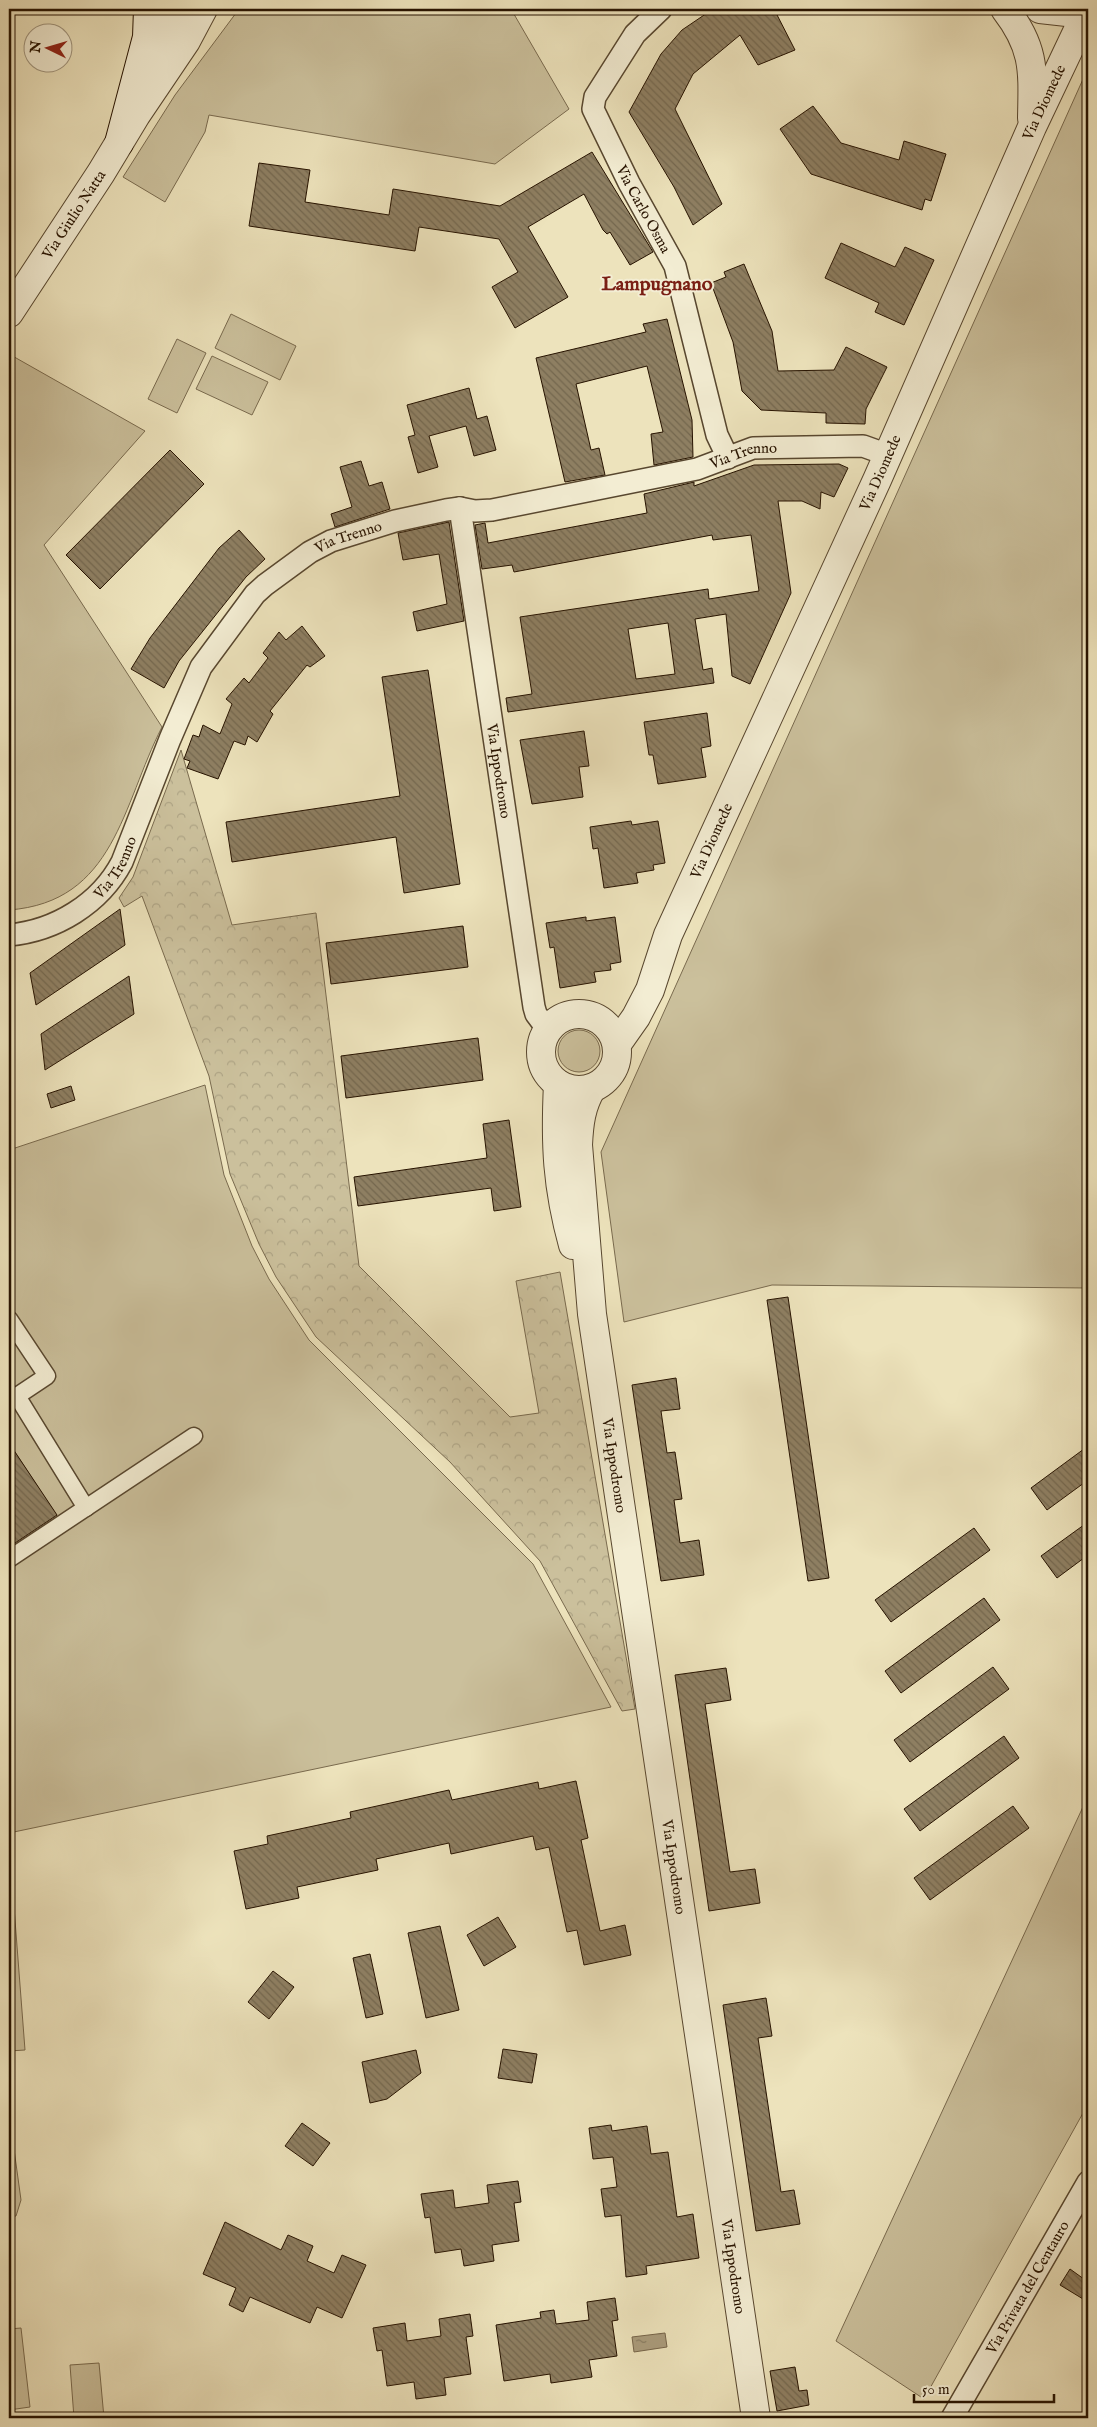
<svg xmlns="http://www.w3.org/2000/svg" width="1097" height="2427" viewBox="0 0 1097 2427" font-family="'IM FELL English',serif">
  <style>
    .green { fill: #cbc09c; stroke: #796a4e }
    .forest { fill: url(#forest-crowns); stroke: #796a4e }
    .water { fill: url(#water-ripples); stroke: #76654a }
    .building { fill: url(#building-back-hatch); stroke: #271300; fill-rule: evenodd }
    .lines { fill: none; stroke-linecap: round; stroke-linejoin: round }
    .pedestrian-casing { stroke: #58472f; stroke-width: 19 }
    .minor-casing { stroke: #58472f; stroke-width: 24 }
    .tertiary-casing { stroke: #58472f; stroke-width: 30 }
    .secondary-casing { stroke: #271300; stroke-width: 30 }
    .pedestrian { stroke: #f3edd3; stroke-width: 16 }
    .minor { stroke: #f3edd3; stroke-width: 21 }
    .tertiary { stroke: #f3edd3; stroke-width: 28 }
    .secondary { stroke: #f3edd3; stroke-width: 28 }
    .labels { text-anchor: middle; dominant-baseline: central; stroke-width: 4; stroke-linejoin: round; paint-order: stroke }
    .street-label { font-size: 15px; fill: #271300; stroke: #f3edd3 }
    .district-label { font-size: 20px; font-weight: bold; fill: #7a1f14; stroke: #f3edd3 }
  </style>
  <defs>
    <pattern id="forest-crowns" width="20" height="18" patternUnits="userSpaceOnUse" patternTransform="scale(1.25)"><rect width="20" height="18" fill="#cbc09c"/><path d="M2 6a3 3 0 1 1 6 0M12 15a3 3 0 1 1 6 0" fill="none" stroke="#aea485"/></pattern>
    <pattern id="water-ripples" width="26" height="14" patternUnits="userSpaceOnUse" patternTransform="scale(1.25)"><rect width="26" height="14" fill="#aa9c7c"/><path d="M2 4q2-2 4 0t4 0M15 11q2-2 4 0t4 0" fill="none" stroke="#8a7e63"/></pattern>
    <pattern id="building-back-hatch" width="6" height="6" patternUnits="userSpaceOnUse" patternTransform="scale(1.25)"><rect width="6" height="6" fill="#8e7f62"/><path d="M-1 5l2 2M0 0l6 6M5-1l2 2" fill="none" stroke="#74674e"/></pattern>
  </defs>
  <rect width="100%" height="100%" fill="#ede3bc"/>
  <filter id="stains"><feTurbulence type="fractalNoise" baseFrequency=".004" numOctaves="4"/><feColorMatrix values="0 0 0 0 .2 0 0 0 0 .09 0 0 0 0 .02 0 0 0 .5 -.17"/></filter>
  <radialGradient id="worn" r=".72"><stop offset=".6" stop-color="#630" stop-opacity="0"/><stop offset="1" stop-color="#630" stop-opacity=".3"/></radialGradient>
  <g class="green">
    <path d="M239 9H511L569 109 495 164 209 115 205 132 165 202 123 177 175 95Z"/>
    <path d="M1088 68V1288L772 1285 624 1322 601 1152Z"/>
    <path d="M231 314 296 346 280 380 215 348Z"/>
    <path d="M177 339 206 353 177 413 148 399Z"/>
    <path d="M9 354 145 431 44 545 162 727C122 805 115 902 9 910Z"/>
    <path d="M212 356 268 382 252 415 196 389Z"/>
    <circle cx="579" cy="1051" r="21"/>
    <path d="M205 1085 224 1175 252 1246 269 1279 309 1340 533 1564 611 1707 9 1833V1548L57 1516 11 1446 9 1448V1150Z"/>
    <path d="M1088 1796V2104L924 2399 836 2341Z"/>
    <path d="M9 1842 25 2050 9 2051Z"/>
    <path d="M9 2113 21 2200 16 2216 9 2217Z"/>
    <path d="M21 2328 30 2407 9 2410V2329Z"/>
    <path d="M99 2363 104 2418H74L70 2365Z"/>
  </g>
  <path class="forest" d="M181 750 232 925 316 913 359 1266 510 1417 539 1413 516 1281 560 1272 635 1709 622 1711 540 1561 450 1462 316 1337 276 1277 259 1244 230 1174 209 1076 142 896 124 907 119 898 133 877Z"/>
  <path class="water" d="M665 2333 667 2347 634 2352 632 2337Z"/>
  <g class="building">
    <path d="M713 9H774L795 50 758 65 740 35 693 74 675 109 722 204 693 225 674 187 629 112 661 54 682 30Z"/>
    <path d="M813 106 841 143 899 160 904 141 946 154 931 201 925 199 922 210 811 174 780 129Z"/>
    <path d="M592 152 653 252 630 265 610 232 607 234 603 230 584 194 528 227 568 297 515 328 492 287 518 272 499 239 419 227 415 251 249 226 259 163 310 170 305 202 389 215 393 189 500 206Z"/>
    <path d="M841 243 895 267 905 247 934 260 904 325 875 312 879 303 825 278Z"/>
    <path d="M744 264 772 331 778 371 834 370 846 347 887 367 866 409 865 424 826 423V413L761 410 742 391 733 342 711 283 726 277 724 272Z"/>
    <path d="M667 319 692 420 693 457 654 465 651 434 663 432 647 366 576 384 591 450 599 448 605 475 565 482 536 358 646 332 643 324Z"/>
    <path d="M469 388 477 419 487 416 496 450 474 456 466 426 429 436 438 467 418 473 408 437 415 435 407 405Z"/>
    <path d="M170 450 204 484 100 589 66 555Z"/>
    <path d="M361 461 369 486 382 482 390 509 335 527 331 514 352 507 340 467Z"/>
    <path d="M839 464 848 468 834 497 821 492 820 509 802 501H778L791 593 750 684 732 676 726 614 695 619 703 670 712 668 714 683 508 712 506 698 532 694 520 617 708 589 709 599 759 591 751 535 713 540 712 535 514 572 512 565 482 569 475 525 485 523 488 543 647 513 644 494 694 482V486L754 465ZM668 623 675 674 636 679 628 629Z"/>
    <path d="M449 522 464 621 417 631 413 612 447 604 439 554 403 560 398 533Z"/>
    <path d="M239 530 265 559 246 577 179 661 164 688 131 669 150 638 219 548Z"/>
    <path d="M302 626 325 656 310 667 307 665 270 711 273 714 257 742 248 736 245 745 234 741 218 779 187 768 190 761 184 759 193 735 199 737 203 725 220 734 232 704 226 699 244 678 249 683 268 658 263 653 279 632 286 640Z"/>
    <path d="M428 670 460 884 404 893 396 837 232 862 226 822 400 796 382 677Z"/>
    <path d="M707 713 711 746 701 748 706 777 658 784 653 755H649L644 722Z"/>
    <path d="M584 731 589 766 579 767 583 797 532 804 520 740Z"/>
    <path d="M631 821 632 825 658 821 665 863 653 865 654 870 636 873 638 883 604 888 598 848 593 849 590 827Z"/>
    <path d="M120 909 125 945 36 1005 30 973Z"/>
    <path d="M586 917V921L615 917 621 962 610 964 611 970 594 972 596 982 560 988 554 947 550 948 546 923Z"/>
    <path d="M463 926 468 967 331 984 326 943Z"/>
    <path d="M129 976 134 1014 45 1070 41 1034Z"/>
    <path d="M478 1038 483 1080 346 1098 341 1056Z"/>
    <path d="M71 1086 75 1100 51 1108 47 1094Z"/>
    <path d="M509 1120 521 1207 494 1211 491 1188 358 1206 354 1177 487 1158 483 1124Z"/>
    <path d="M788 1297 829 1578 808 1581 767 1300Z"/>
    <path d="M676 1378 680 1409 661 1411 667 1453 675 1452 682 1499 674 1500 680 1543 699 1540 704 1575 661 1581 632 1385Z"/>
    <path d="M9 1443 57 1515 9 1547Z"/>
    <path d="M1088 1446V1480L1047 1510 1031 1488Z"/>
    <path d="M1088 1522V1555L1057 1578 1041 1556Z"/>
    <path d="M974 1528 990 1550 891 1622 875 1600Z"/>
    <path d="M984 1598 1000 1620 901 1693 885 1671Z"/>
    <path d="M993 1667 1009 1689 910 1762 894 1740Z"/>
    <path d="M726 1668 731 1700 705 1704 730 1872 755 1869 760 1903 709 1911 675 1675Z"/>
    <path d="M1004 1736 1019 1758 920 1831 904 1809Z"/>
    <path d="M576 1781 588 1838 581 1840 600 1931 625 1925 631 1955 584 1965 577 1930 567 1932 549 1847 536 1850 533 1836 451 1854 449 1843 376 1859 378 1870 297 1887 299 1898 246 1909 234 1851 268 1844 267 1836 351 1818 350 1812 449 1790 452 1800 538 1782 539 1789Z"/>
    <path d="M1013 1806 1029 1828 930 1900 914 1878Z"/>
    <path d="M498 1917 516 1947 484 1966 467 1935Z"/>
    <path d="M440 1926 459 2010 426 2018 408 1933Z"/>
    <path d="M370 1954 383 2014 366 2018 353 1958Z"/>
    <path d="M273 1971 294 1987 269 2019 248 2002Z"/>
    <path d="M766 1998 772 2036 758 2038 781 2192 794 2190 800 2224 756 2231 723 2005Z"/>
    <path d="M503 2049 537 2054 532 2083 498 2078Z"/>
    <path d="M416 2050 421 2073 387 2099 370 2103 362 2062Z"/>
    <path d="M302 2123 330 2143 313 2166 285 2146Z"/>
    <path d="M611 2125 612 2131 647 2126 651 2154 668 2152 677 2217 693 2214 699 2258 646 2266 647 2274 626 2277 621 2215 605 2217 601 2189 617 2187 613 2157 593 2159 589 2128Z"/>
    <path d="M518 2181 521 2202 514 2203 519 2241 492 2245 494 2261 464 2266 461 2249 435 2253 430 2217 425 2218 421 2194 453 2190 455 2208 489 2203 487 2185Z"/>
    <path d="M225 2222 281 2250 288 2235 313 2246 307 2261 334 2273 342 2255 366 2265 342 2318 317 2307 310 2323 250 2297 243 2312 229 2305 236 2288 203 2274Z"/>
    <path d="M1070 2269 1088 2282V2302L1060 2285Z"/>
    <path d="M615 2298 618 2320 612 2321 617 2356 589 2360 592 2377 551 2383 550 2374 504 2381 496 2325 541 2318 540 2312 554 2310 556 2324 589 2320 587 2302Z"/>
    <path d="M470 2314 473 2336 466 2337 471 2374 444 2378 446 2395 416 2399 414 2382 387 2386 382 2350 377 2351 373 2328 405 2323 407 2341 441 2336 439 2319Z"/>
    <path d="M795 2367 799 2391 807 2390 809 2405 777 2411 770 2371Z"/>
  </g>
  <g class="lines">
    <g class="pedestrian-casing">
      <g id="pedestrian">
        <path d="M9 1319 47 1376 17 1396"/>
        <path d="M9 1400 17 1396 86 1508"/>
        <path d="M9 1559 194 1436"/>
      </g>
    </g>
    <g class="minor-casing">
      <g id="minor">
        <path id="s1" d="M661 9 635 34 595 97 593 109 629 183 675 266 717 435 728 458"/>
        <path id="s2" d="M460 508 534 1007 536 1014 548 1030"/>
        <path id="s3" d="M9 935C55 931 100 904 122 862L170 739 201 667 255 594 265 585 310 552 331 541 395 521 446 510 460 508 475 511 492 510 697 469 753 448 863 446 888 455"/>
        <path id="s4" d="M952 2418 1088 2182"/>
      </g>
    </g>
    <g class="tertiary-casing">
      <g id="tertiary">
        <path d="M1005 9C1035 48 1033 70 1032 118"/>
        <path d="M1040 9 1085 14"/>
        <path d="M153 69 177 9"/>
        <path id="s5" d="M9 313 101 173 136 115 186 41 203 9"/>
        <circle cx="579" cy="1052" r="38"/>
        <path id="s6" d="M617 1044 636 1017 650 990 668 935 877 480 1032 127 1088 9"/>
        <path d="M558 1084C555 1144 557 1187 573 1245"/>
        <path id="s7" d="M592 1088C581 1106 579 1124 578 1145L592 1314 756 2418"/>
      </g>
    </g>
    <g class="secondary-casing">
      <path id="secondary" d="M119 143 147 37 148 9"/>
    </g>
    <use href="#pedestrian" class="pedestrian"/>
    <use href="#minor" class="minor"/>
    <use href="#tertiary" class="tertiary"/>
    <use href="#secondary" class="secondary"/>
  </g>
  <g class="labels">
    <g class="street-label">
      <text stroke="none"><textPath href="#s6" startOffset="1035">Via Diomede</textPath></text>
      <text stroke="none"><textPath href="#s1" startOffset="235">Via Carlo Osma</textPath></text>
      <text stroke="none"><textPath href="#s5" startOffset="118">Via Giulio Natta</textPath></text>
      <text stroke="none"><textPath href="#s3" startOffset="958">Via Trenno</textPath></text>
      <text stroke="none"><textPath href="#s6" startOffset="630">Via Diomede</textPath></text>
      <text stroke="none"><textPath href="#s3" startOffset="552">Via Trenno</textPath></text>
      <text stroke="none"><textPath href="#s2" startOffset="266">Via Ippodromo</textPath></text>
      <text stroke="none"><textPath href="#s6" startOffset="225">Via Diomede</textPath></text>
      <text stroke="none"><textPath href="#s3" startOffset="132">Via Trenno</textPath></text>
      <text stroke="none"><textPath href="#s7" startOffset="382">Via Ippodromo</textPath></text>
      <text stroke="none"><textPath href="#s7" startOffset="788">Via Ippodromo</textPath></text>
      <text stroke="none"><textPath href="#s7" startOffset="1192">Via Ippodromo</textPath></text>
      <text stroke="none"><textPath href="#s4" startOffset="151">Via Privata del Centauro</textPath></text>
    </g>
    <g class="district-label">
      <text x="657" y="284">Lampugnano</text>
    </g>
  </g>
  <rect width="1097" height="2427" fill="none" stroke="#ede3bc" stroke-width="30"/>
  <rect x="10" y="10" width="1077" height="2407" fill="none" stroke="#271300" stroke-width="2.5"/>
  <rect x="15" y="15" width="1067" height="2397" fill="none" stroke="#271300"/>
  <g transform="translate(48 48) rotate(275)"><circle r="24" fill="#f3edd3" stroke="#a1967f"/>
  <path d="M0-4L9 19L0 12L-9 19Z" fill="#8f2418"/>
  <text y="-8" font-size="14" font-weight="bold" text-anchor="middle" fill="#271300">N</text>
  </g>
  <path d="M914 2394v8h140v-8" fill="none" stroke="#271300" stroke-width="2.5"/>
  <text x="922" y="2394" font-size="15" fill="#271300" stroke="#f3edd3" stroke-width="4" paint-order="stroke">50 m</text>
  <rect width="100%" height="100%" filter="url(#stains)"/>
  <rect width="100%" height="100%" fill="url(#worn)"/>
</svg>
